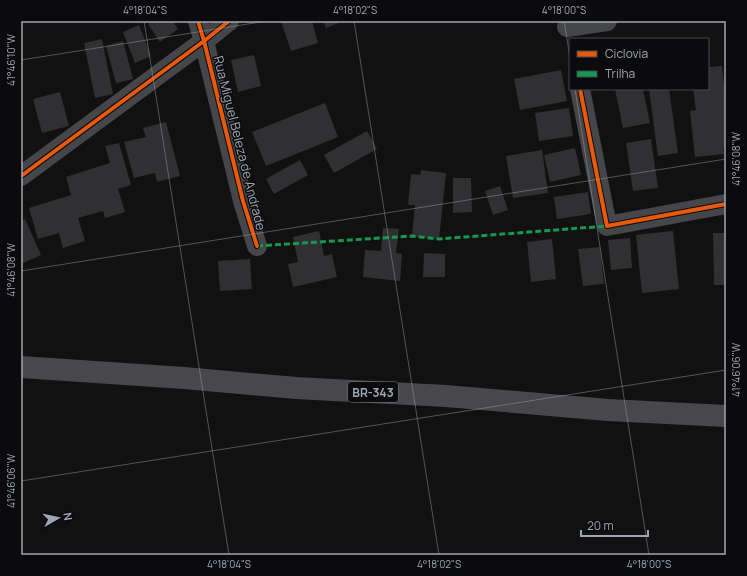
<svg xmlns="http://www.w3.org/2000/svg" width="747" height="576" viewBox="0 0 747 576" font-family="Manrope,sans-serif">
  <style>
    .building { fill: #303032 }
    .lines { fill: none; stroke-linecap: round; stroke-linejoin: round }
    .street { stroke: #45464a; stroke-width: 20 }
    .highway { stroke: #48484c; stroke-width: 22 }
    .quiet { stroke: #139951; stroke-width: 3; stroke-dasharray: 6 3; stroke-linecap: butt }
    .cycleway-casing { stroke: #0b0b0d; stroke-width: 6 }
    .cycleway { stroke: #e8590c; stroke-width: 4 }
    .ticks { fill: none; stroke: #a0a7b4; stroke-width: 1; stroke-opacity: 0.45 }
    .labels { text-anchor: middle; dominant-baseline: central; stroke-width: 3; stroke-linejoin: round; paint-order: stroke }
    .shield { fill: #0b0b0d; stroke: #737882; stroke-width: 1 }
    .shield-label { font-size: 12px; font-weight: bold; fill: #a0a7b4 }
    .street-label { font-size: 13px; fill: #a0a7b4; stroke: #0b0b0d }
    .neatline { fill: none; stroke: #a0a7b4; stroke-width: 1.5 }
    .ticks-label { font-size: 10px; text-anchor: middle; fill: #a0a7b4 }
  </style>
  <rect width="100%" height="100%" fill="#111"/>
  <g class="building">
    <path d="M153 21H173L178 29 160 42 148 24Z"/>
    <path d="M281 21H312L318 43 291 51Z"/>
    <path d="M323 21H343L326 28Z"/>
    <path d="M139 25 151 56 135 63 123 32Z"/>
    <path d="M102 39 113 94 95 98 84 43Z"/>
    <path d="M123 41 133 79 116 83 106 46Z"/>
    <path d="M254 55 261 86 238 92 231 60Z"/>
    <path d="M722 66 726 103V149H723L724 154 695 157 690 111 696 110 693 89H708V67Z"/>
    <path d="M561 70 567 101 520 110 514 79Z"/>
    <path d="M615 89H643L650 123 623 128Z"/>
    <path d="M649 89H669L678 153 658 156Z"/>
    <path d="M60 92 69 126 42 133 33 99Z"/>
    <path d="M325 103 338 137 266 166 252 132Z"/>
    <path d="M569 108 573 136 539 141 535 113Z"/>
    <path d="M166 122 180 176 157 182 155 173 134 178 124 142 146 137 143 128Z"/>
    <path d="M367 131 377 149 334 173 324 155Z"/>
    <path d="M651 139 658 188 633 191 626 143Z"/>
    <path d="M119 143 131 185 118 189 125 212 105 218 103 211 78 218 85 241 63 248 59 233 38 239 29 208 71 195 66 177 110 163 105 146Z"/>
    <path d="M575 148 581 175 550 182 544 155Z"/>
    <path d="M542 150 548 193 513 198 506 156Z"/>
    <path d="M300 160 308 175 274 194 266 179Z"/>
    <path d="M421 170 446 173 439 239 412 236 415 205H408L411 174 420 175Z"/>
    <path d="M453 178H471L472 212 453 213Z"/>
    <path d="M500 186 508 210 493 215 485 191Z"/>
    <path d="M588 192 591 214 557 219 554 197Z"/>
    <path d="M25 219 41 255 21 264V221Z"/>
    <path d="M383 228 399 229 396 253 402 254 400 281 363 277 365 250 381 251Z"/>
    <path d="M319 231 324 256 332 254 337 277 293 287 288 264 298 262 293 237Z"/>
    <path d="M673 231 679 289 642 293 636 235Z"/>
    <path d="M713 233H726V285H714Z"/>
    <path d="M630 238 632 268 611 270 608 240Z"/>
    <path d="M552 239 556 279 531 282 527 242Z"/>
    <path d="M600 247 604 284 583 286 578 249Z"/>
    <path d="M424 253 445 254V277H423Z"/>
    <path d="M250 259 252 289 220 291 218 261Z"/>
  </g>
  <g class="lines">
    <g class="street">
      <path d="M198 21 204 41 243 201 257 246"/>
      <path d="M567 27 607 21"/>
      <path d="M580 89 607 226 726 204"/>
      <path d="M21 176 204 41 229 21"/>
    </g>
    <path class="highway" d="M21 367 184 378 296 388 446 396 608 410 726 416"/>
    <path class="quiet" d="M257 246 412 236 439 239 607 226"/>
    <g class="cycleway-casing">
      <g id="cycleway">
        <path d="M198 21 204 41 243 201 257 246"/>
        <path d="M580 89 607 226 726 204"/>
        <path d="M21 176 204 41 229 21"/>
      </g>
    </g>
    <use href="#cycleway" class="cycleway"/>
  </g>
  <path class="ticks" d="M144 21 229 555M354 21 439 555M564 21 570 57M21 60 267 21M575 89 649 555M21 271 726 159M21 481 726 370"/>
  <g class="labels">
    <rect class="shield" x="348" y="382" width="50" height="20" rx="3"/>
    <g class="shield-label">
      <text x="373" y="392">BR-343</text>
    </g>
    <g class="street-label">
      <text transform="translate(240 143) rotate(76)">Rua Miguel Beleza de Andrade</text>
    </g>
  </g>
  <rect width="747" height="576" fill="none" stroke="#0b0b0d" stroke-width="44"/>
  <rect x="569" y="38" width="140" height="52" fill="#0b0b0d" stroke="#474950"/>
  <rect x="577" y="51" width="20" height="6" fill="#e8590c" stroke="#474950"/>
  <text x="605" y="58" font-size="12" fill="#a0a7b4">Ciclovia</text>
  <rect x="577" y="71" width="20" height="6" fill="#139951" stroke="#474950"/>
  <text x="605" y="78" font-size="12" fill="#a0a7b4">Trilha</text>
  <g transform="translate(58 518) rotate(81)" stroke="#0b0b0d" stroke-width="3" paint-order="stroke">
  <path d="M0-3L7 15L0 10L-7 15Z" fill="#a0a7b4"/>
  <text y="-6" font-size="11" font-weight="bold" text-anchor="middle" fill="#a0a7b4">N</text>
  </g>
  <path d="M581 530v6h67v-6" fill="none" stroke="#a0a7b4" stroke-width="2"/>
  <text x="587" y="530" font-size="12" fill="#a0a7b4" stroke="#0b0b0d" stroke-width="3" paint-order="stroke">20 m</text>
  <rect x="22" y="22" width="703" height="532" class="neatline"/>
  <g class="ticks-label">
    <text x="145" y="14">4°18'04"S</text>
    <text x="355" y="14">4°18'02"S</text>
    <text x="564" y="14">4°18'00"S</text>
    <text transform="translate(11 60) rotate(-90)" y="4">41°46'10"W</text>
    <text transform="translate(736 159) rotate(-90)" y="4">41°46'08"W</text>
    <text transform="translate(11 270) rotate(-90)" y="4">41°46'08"W</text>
    <text transform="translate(736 370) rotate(-90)" y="4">41°46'06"W</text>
    <text transform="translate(11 481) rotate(-90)" y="4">41°46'06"W</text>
    <text x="229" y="568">4°18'04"S</text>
    <text x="439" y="568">4°18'02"S</text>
    <text x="649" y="568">4°18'00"S</text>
  </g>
</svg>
